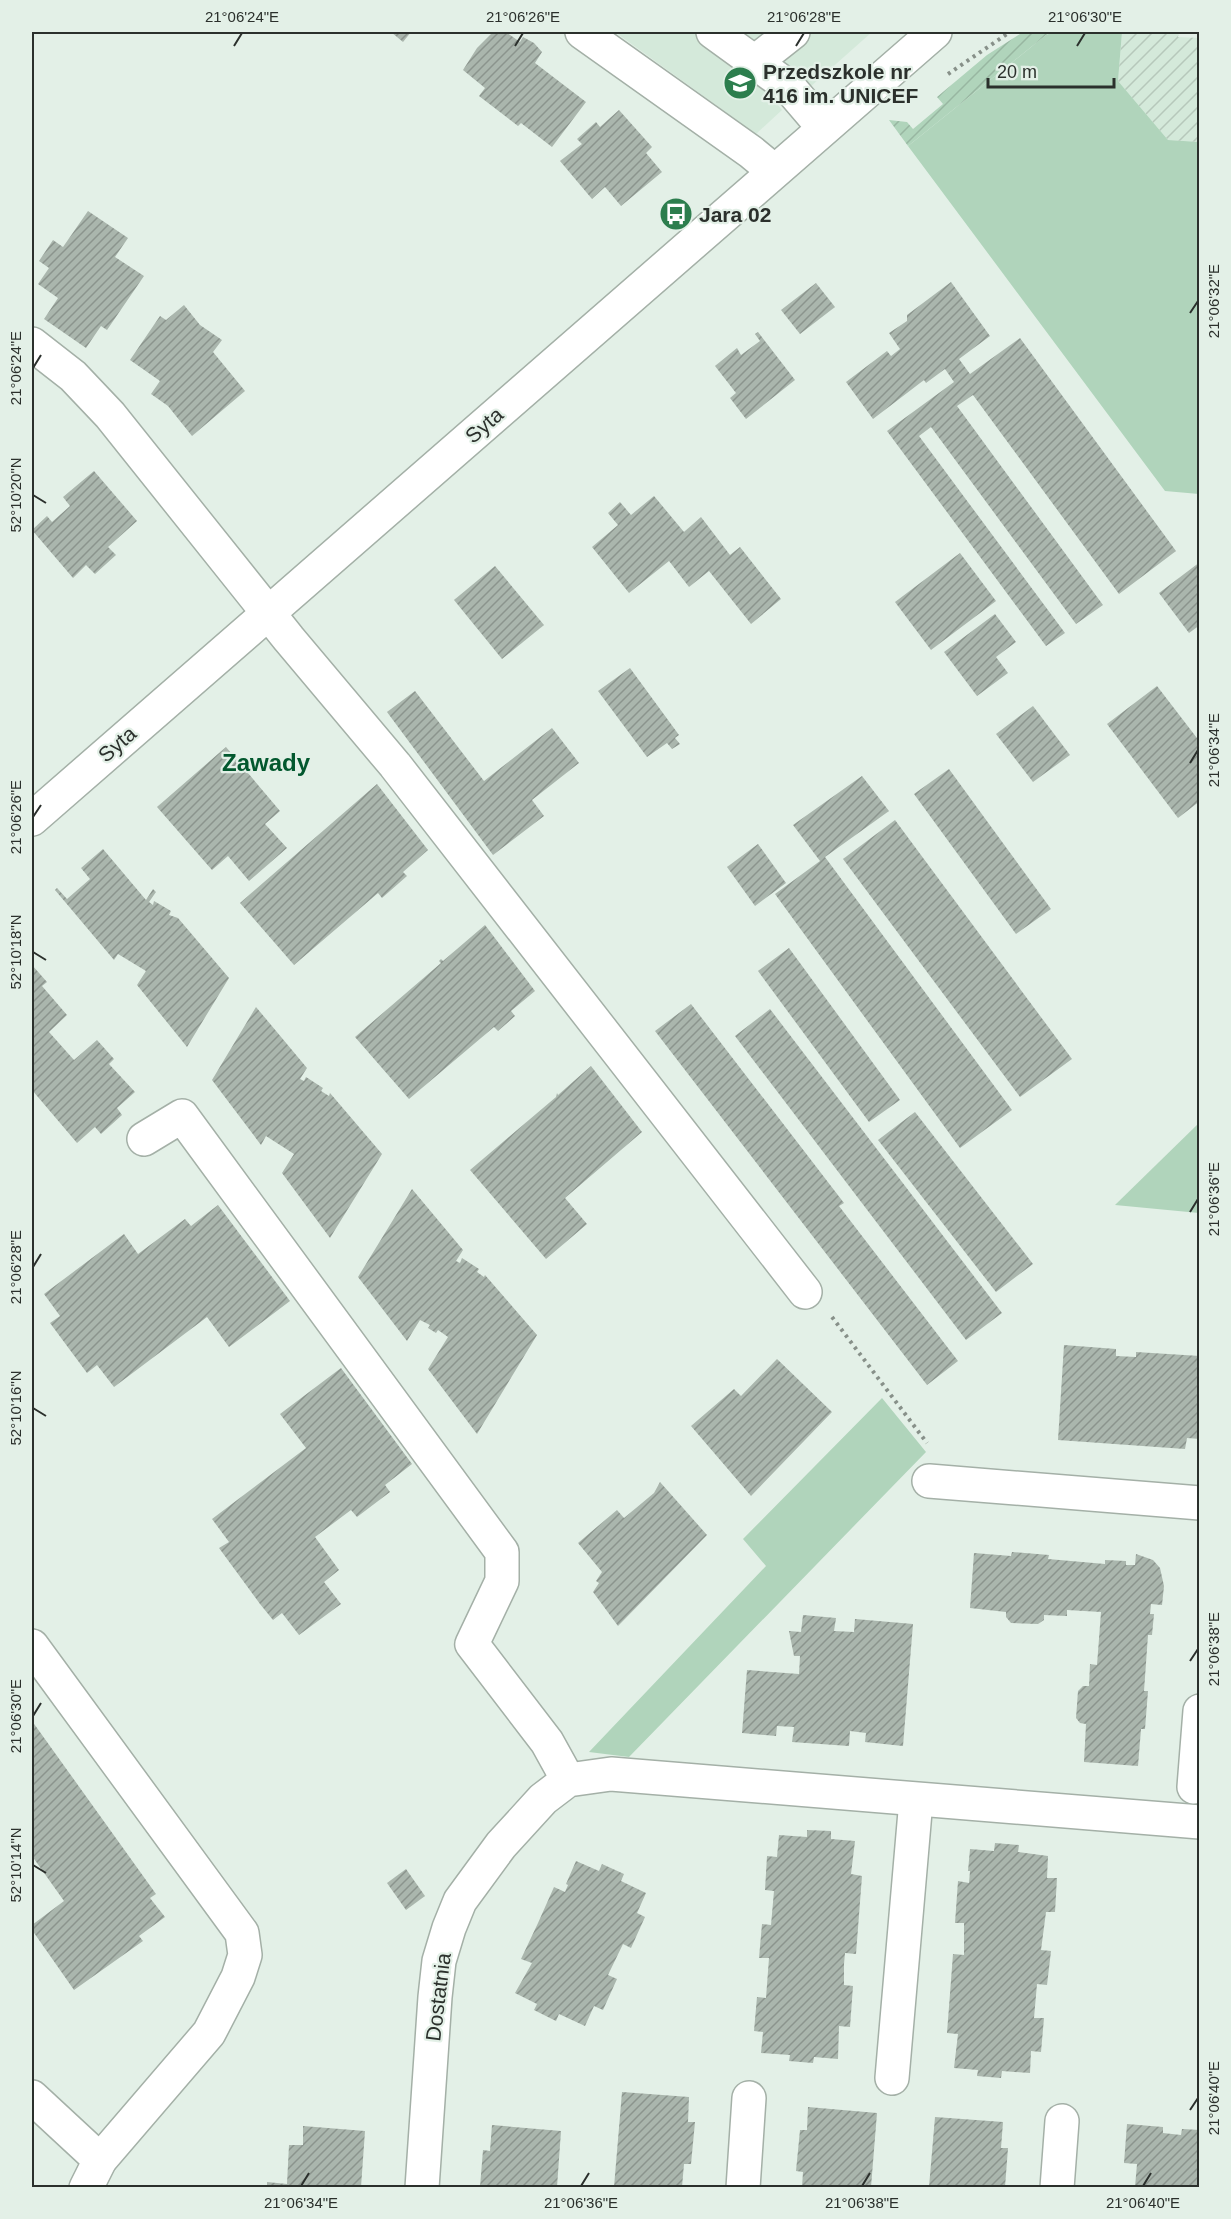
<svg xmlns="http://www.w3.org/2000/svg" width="1231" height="2219" viewBox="0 0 1231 2219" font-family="Arial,sans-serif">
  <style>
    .built { fill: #d4e9da }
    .industrial { fill: url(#industrial-furrows) }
    .grass { fill: #b0d4bb }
    .garden { fill: url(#garden-furrows) }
    .building { fill: url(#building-hatch) }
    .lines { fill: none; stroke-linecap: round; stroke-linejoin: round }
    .minor-casing { stroke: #a4b0a7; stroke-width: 36 }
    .path { stroke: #879089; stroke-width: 4; stroke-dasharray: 3 4.5; stroke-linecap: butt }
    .minor { stroke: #fff; stroke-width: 33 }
    .ticks { fill: none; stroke: #2b302c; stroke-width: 2 }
    .labels { text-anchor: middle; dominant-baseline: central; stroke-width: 4.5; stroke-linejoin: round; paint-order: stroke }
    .poi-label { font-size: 21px; font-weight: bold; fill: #2b302c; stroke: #e3f0e7; text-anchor: start }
    .street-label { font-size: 21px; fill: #2b302c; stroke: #e3f0e7 }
    .quarter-label { font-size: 24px; font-weight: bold; fill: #02582e; stroke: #e3f0e7 }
    .neatline { fill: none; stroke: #2b302c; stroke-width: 2 }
    .ticks-label { font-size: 15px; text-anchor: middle; fill: #2b302c }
  </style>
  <defs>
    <pattern id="industrial-furrows" width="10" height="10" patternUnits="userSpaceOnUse" patternTransform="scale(1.5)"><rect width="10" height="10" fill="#d4e9da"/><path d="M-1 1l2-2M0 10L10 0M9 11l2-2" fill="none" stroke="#b6c8bb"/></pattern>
    <pattern id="garden-furrows" width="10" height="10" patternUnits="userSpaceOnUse" patternTransform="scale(1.5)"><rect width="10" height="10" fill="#b0d4bb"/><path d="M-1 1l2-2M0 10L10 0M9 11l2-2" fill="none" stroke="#98b6a1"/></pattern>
    <pattern id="building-hatch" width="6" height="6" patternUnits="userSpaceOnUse" patternTransform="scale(1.5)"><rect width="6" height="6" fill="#aab6ad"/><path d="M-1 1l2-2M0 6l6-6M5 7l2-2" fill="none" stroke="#8b948d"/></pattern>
  </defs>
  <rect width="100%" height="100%" fill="#e3f0e7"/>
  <path class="built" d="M615 32H872L809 88 799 79 773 99 782 110 756 134Z"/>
  <path class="industrial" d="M1122 32H1179L1178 37 1199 38V142L1168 140 1118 81Z"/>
  <g class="grass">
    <path d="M1054 32H1122L1118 81 1168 140 1199 142V494L1165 491 908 146 1046 35Z"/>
    <path d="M1199 1123V1213L1115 1205Z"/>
    <path d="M882 1398 926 1452 629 1757 589 1752 766 1566 743 1539Z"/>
  </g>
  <path class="garden" d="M1023 32H1054L1046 35 908 146 889 120 907 122 913 129 943 104 937 97 987 55Z"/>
  <g class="building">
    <path d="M391 32H411L403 42Z"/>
    <path d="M493 32H506L520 42 523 37 534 43 542 52 535 63 586 102 552 147 521 123 518 126 479 96 485 88 463 70 477 48Z"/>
    <path d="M619 110 652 147 646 153 662 172 621 206 605 187 592 199 560 161 582 144 577 139 596 122 600 127Z"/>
    <path d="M88 211 128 238 115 257 144 276 107 330 101 326 86 348 44 319 58 298 38 284 49 268 39 261 53 240 63 247Z"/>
    <path d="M951 282 990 336 959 359 970 374 1020 338 1176 551 1119 594 973 395 957 406 1103 605 1076 624 931 427 919 436 1065 633 1046 646 887 431 954 382 945 369 926 383 924 380 873 419 846 382 887 351 891 356 900 349 889 333 907 321V315Z"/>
    <path d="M816 283 835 307 800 334 781 310Z"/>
    <path d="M184 305 200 325 222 340 213 352 245 391 192 436 168 406 151 394 160 381 130 360 160 316 166 320Z"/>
    <path d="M758 332 795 380 746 419 730 398 736 393 715 366 737 348 741 355 760 341 755 334Z"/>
    <path d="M94 471 137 521 108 547 116 555 95 574 86 565 73 578 32 530 47 516 52 522 70 506 63 497Z"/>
    <path d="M654 496 684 532 701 517 730 555 740 547 781 599 751 624 709 571 689 587 669 561 629 593 592 547 618 525 608 513 620 502 631 515Z"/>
    <path d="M960 553 996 601 931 650 895 602Z"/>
    <path d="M1200 562V625L1189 633 1159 593Z"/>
    <path d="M495 566 544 625 502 659 454 600Z"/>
    <path d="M995 614 1016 642 996 657 1008 673 977 696 944 652Z"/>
    <path d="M630 668 679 735 675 738 680 744 672 749 667 743 647 757 598 691Z"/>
    <path d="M1157 686 1200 742V801L1178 818 1107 724Z"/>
    <path d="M415 691 484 781 552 728 579 763 532 800 544 816 493 855 387 712Z"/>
    <path d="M1033 706 1070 755 1033 782 996 734Z"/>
    <path d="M226 747 280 811 265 824 287 848 249 881 228 856 212 870 157 807Z"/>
    <path d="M949 769 1051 909 1016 934 914 794Z"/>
    <path d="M862 776 889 811 825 857 1012 1110 960 1148 775 894 820 861 793 825Z"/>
    <path d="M377 784 428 850 403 872 407 876 382 898 378 893 294 965 240 903Z"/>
    <path d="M895 820 1072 1059 1020 1097 843 859Z"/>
    <path d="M758 844 786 883 755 906 727 867Z"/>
    <path d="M103 849 146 900 153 889 156 892 149 902 153 905 154 901 171 911 169 915 178 918 229 978 187 1047 137 985 146 971 118 954 114 960 55 890 57 888 67 899 90 879 81 868Z"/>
    <path d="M485 925 535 991 511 1011 515 1016 498 1031 494 1027 409 1099 355 1037 441 963 439 961 441 959 443 961Z"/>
    <path d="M789 948 900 1100 869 1122 758 971Z"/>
    <path d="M32 965 47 982 42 986 67 1015 49 1032 74 1060 97 1040 114 1059 109 1064 135 1092 117 1108 122 1115 101 1134 95 1127 77 1143 32 1090Z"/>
    <path d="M691 1004 844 1203 839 1206 958 1361 927 1385 655 1031Z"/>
    <path d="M256 1007 307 1068 300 1079 304 1081 306 1077 323 1088 321 1091 329 1096 330 1093 382 1154 330 1238 282 1173 294 1154 266 1136 261 1145 212 1080Z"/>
    <path d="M770 1009 1002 1313 966 1340 735 1036Z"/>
    <path d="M591 1066 642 1132 565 1198 587 1224 546 1259 470 1170 556 1097 557 1093 558 1095Z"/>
    <path d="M915 1112 1033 1264 996 1292 878 1140Z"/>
    <path d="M412 1189 463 1250 456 1261 460 1263 462 1258 479 1269 477 1272 484 1277 485 1275 537 1335 477 1434 428 1369 448 1337 438 1330 436 1333 428 1328 430 1325 420 1320 407 1341 358 1277Z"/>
    <path d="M218 1205 290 1301 229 1347 207 1317 114 1387 97 1365 87 1373 50 1323 60 1316 44 1294 124 1234 138 1254 185 1219 191 1226Z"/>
    <path d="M1064 1345 1116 1349V1356L1136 1357V1352L1200 1356V1439L1187 1438 1185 1449 1058 1440Z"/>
    <path d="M777 1359 832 1412 751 1496 691 1426 734 1389 741 1396Z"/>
    <path d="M341 1368 412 1464 385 1485 390 1492 357 1517 351 1510 315 1537 339 1570 324 1582 341 1604 299 1635 282 1613 273 1620 260 1604 219 1548 229 1542 212 1519 306 1448 280 1414Z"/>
    <path d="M660 1482 707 1535 618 1626 593 1592 599 1583 596 1581 602 1572 578 1543 617 1510 624 1518 654 1493Z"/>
    <path d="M1012 1552 1049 1555 1048 1559 1105 1564V1560L1126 1561V1565H1135L1136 1554 1153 1560 1160 1568 1164 1586 1162 1605 1151 1604 1150 1614H1154L1152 1635H1148L1144 1691H1148L1145 1729H1141L1138 1766 1084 1762 1086 1724 1080 1723 1076 1718 1078 1691 1083 1686H1089L1090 1664 1097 1665 1101 1612 1067 1610V1616L1044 1615V1620L1038 1624 1011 1623 1006 1617V1612L970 1608 974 1553 1011 1556Z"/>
    <path d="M803 1615 836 1618 834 1631 854 1632 855 1619 913 1624 903 1746 865 1742 866 1733 850 1731 849 1746 792 1742 794 1727 777 1726 776 1736 742 1733 747 1670 799 1674 800 1656H794L789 1631 801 1632Z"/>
    <path d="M32 1721 156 1894 150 1898 165 1917 139 1936 143 1941 74 1990 32 1930V1925L64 1901 32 1856Z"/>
    <path d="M807 1830 831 1831V1839L855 1841 851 1874 862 1876 856 1954 845 1953 844 1964V1985L853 1986 850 2027 839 2026 838 2059 814 2057 813 2063 789 2061 790 2055 761 2053 763 2032 754 2031 757 1997 766 1998 769 1958H759L762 1924 771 1925 774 1891 765 1890 767 1856 777 1857 779 1835 807 1837Z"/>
    <path d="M995 1843 1019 1845 1018 1852 1048 1856 1047 1878H1057L1055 1912H1046L1041 1950 1051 1951 1047 1985 1037 1984 1034 2018H1044L1041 2052 1031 2051 1030 2073 1002 2071 1001 2078 977 2076 978 2070 954 2068 958 2034 947 2033 953 1954 964 1955V1923H955L958 1881 969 1883 970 1871H968L970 1849 994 1851Z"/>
    <path d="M576 1861 599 1871 602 1864 624 1874 621 1881 646 1893 637 1913 645 1917 631 1948 623 1944 608 1975 617 1979 603 2010 594 2006 585 2026 559 2014 556 2021 534 2010 537 2004 515 1993 532 1963 521 1959 538 1923 554 1887 565 1892 568 1885 566 1884Z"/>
    <path d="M406 1869 425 1896 406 1910 387 1883Z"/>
    <path d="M622 2092 689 2097 688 2122H695L691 2164H684L682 2187H614Z"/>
    <path d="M808 2107 877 2113 871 2187H802L803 2172 796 2171 800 2130H807Z"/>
    <path d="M935 2117 1003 2122 1001 2148H1008L1005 2187H929Z"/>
    <path d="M1127 2124 1163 2127V2133L1181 2135 1182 2129 1200 2130V2187H1135L1137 2164 1124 2163Z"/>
    <path d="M492 2125 561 2131 557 2187H480L483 2150 490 2151Z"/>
    <path d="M303 2126 365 2131 361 2187H267V2182L287 2184 289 2145H303Z"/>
  </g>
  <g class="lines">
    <g class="minor-casing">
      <g id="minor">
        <path d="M582 32 751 152 774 171"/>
        <path d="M713 32 789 87 824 128"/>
        <path d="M755 62 793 32"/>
        <path d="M32 344 73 376 110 415 289 639 395 765 805 1292"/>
        <path d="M32 819 935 32"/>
        <path d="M144 1139 182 1116 502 1552V1581L472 1644 547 1742 568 1780"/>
        <path d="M929 1481 1200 1503"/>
        <path d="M32 1646 242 1933 245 1955 238 1977 209 2033 100 2160 86 2188"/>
        <path d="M1194 1787 1200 1711"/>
        <path d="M892 2078 916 1800"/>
        <path d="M32 2097 100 2160"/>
        <path d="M422 2188 435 1997 439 1961 449 1928 460 1901 501 1845 543 1799 568 1780 611 1774 1200 1822"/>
        <path d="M743 2188 749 2098"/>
        <path d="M1057 2188 1062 2121"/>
      </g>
    </g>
    <g class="path">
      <path d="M948 74 1010 32"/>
      <path d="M832 1317 927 1443"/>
    </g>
    <use href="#minor" class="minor"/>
  </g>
  <path class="ticks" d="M234 46 242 33M515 46 523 33M796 46 804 33M1077 46 1085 33M1190 313 1198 301M33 368 41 355M33 495 46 503M1190 763 1198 750M33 817 41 805M33 952 46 960M1190 1212 1198 1199M33 1267 41 1254M33 1408 46 1416M1190 1661 1198 1649M33 1716 41 1703M33 1865 46 1873M1190 2110 1198 2098M301 2186 309 2173M581 2186 589 2173M862 2186 870 2173M1143 2186 1151 2173"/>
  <defs>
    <g id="school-disc" transform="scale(1.725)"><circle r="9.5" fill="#2d7e4e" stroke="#e3f0e7"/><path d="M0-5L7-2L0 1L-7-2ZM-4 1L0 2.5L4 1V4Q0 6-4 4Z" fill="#fff"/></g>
    <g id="bus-disc" transform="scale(1.725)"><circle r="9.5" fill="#2d7e4e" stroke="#e3f0e7"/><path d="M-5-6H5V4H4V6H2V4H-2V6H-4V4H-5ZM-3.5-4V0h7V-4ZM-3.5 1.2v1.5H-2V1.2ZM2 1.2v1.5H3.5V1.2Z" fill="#fff"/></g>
  </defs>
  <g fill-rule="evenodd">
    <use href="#school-disc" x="740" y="83"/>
    <use href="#bus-disc" x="676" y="214"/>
  </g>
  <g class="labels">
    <g class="poi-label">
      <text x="763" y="71">Przedszkole nr<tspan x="763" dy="24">416 im. UNICEF</tspan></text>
      <text x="699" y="214">Jara 02</text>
    </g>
    <g class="street-label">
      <text transform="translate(484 425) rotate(-41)">Syta</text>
      <text transform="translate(117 744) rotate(-41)">Syta</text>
      <text transform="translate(438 1997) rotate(-83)">Dostatnia</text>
    </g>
    <g class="quarter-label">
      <text x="266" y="762">Zawady</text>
    </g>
  </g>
  <rect width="1231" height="2219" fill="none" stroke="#e3f0e7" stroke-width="66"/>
  <path d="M988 78v9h126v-9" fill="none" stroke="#2b302c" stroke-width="3"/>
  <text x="997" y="78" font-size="18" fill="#2b302c" stroke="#e3f0e7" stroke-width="4.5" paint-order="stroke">20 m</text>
  <rect x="33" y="33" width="1165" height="2153" class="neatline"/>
  <g class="ticks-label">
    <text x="242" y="22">21°06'24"E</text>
    <text x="523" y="22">21°06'26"E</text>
    <text x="804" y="22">21°06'28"E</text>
    <text x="1085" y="22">21°06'30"E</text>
    <text transform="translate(1214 301) rotate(-90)" y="5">21°06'32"E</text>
    <text transform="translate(16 368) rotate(-90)" y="5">21°06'24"E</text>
    <text transform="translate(16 495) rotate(-90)" y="5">52°10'20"N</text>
    <text transform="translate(1214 750) rotate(-90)" y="5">21°06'34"E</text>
    <text transform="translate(16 817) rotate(-90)" y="5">21°06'26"E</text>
    <text transform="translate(16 952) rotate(-90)" y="5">52°10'18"N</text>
    <text transform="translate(1214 1199) rotate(-90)" y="5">21°06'36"E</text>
    <text transform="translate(16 1267) rotate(-90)" y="5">21°06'28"E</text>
    <text transform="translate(16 1408) rotate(-90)" y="5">52°10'16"N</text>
    <text transform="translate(1214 1649) rotate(-90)" y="5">21°06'38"E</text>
    <text transform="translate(16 1716) rotate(-90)" y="5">21°06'30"E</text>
    <text transform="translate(16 1865) rotate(-90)" y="5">52°10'14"N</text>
    <text transform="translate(1214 2098) rotate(-90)" y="5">21°06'40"E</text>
    <text x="301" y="2208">21°06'34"E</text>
    <text x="581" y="2208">21°06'36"E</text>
    <text x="862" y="2208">21°06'38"E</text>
    <text x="1143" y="2208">21°06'40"E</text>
  </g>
</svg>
